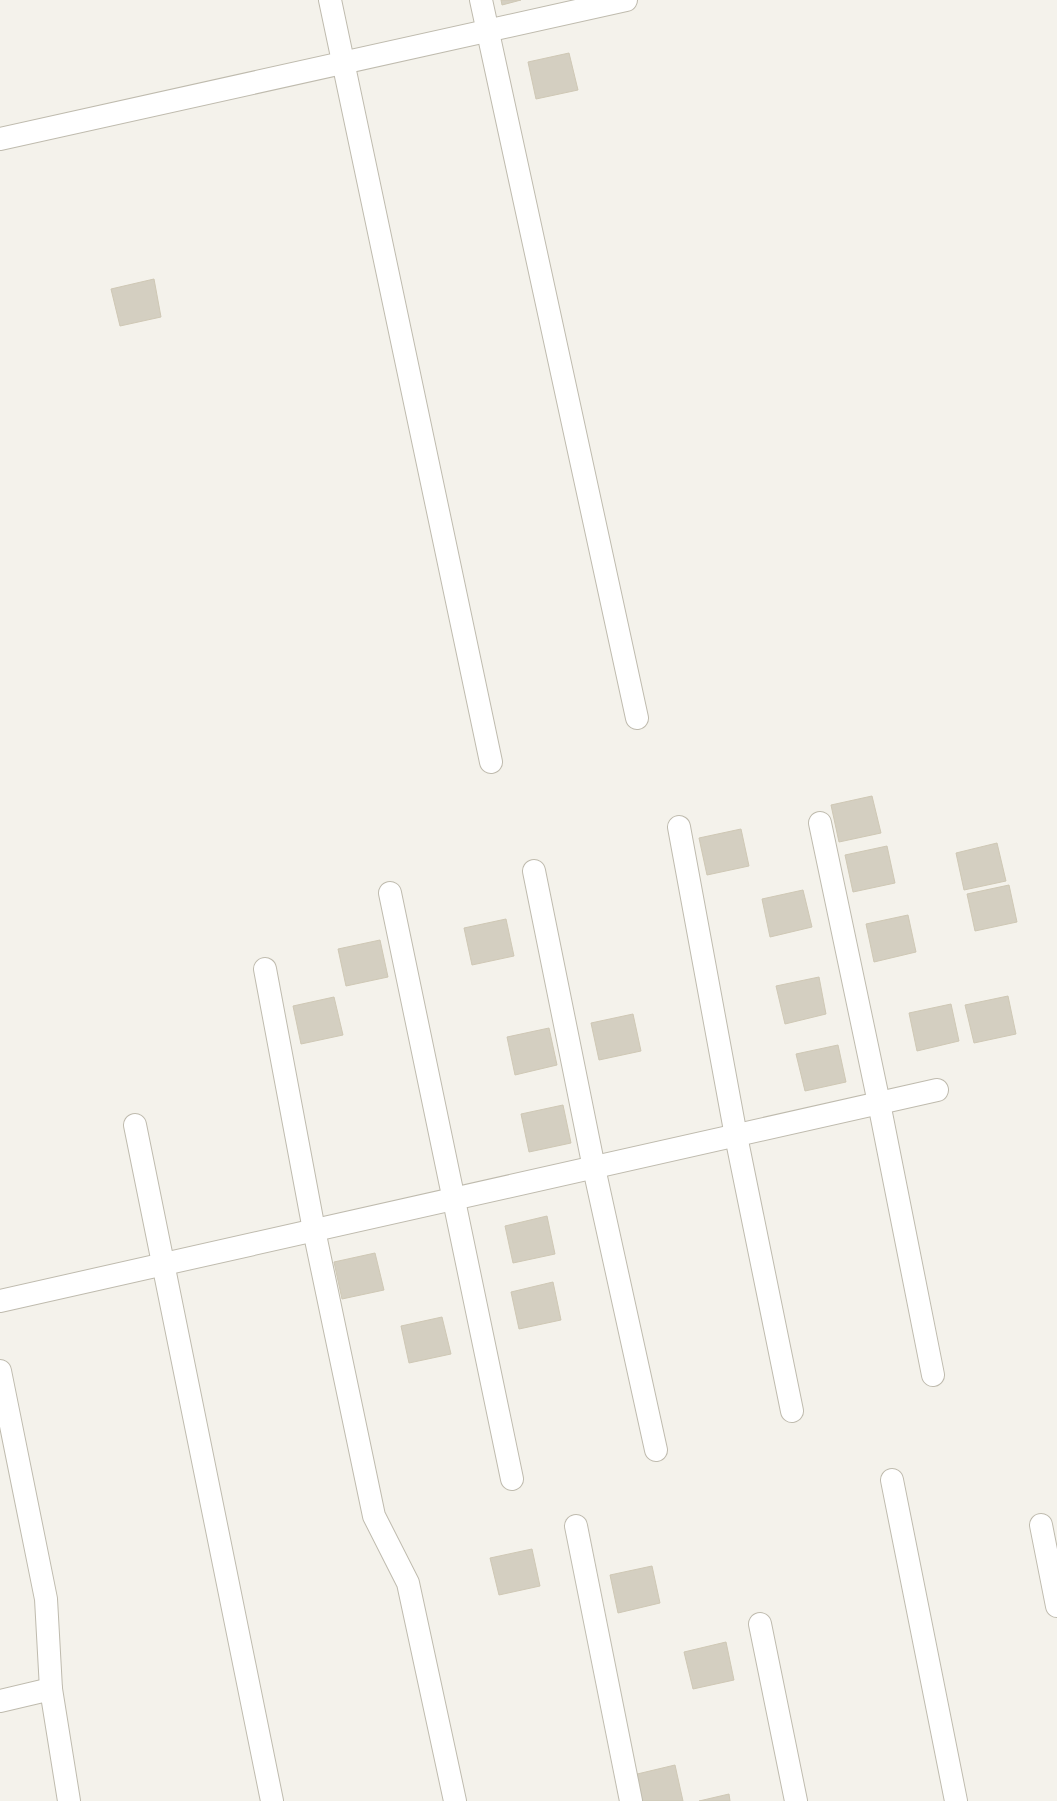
<svg xmlns="http://www.w3.org/2000/svg" width="1057" height="1801" viewBox="0 0 1057 1801" font-family="'Archivo Narrow',sans-serif">
  <style>
    .building { fill: #d4cfc1; stroke: #cfc8b5 }
    .lines { fill: none; stroke-linecap: round; stroke-linejoin: round }
    .street-casing { stroke: #bfbbae; stroke-width: 24 }
    .street { stroke: #fff; stroke-width: 22 }
  </style>
  <rect width="100%" height="100%" fill="#f4f2eb"/>
  <g class="building">
    <path d="M501 0H521L502 5Z"/>
    <path d="M569 53 578 90 536 99 528 62Z"/>
    <path d="M154 279 161 317 120 326 111 289Z"/>
    <path d="M872 796 881 833 839 842 831 805Z"/>
    <path d="M741 829 749 866 707 875 699 838Z"/>
    <path d="M997 843 1006 881 964 890 956 853Z"/>
    <path d="M887 846 895 883 853 892 845 855Z"/>
    <path d="M1009 885 1017 922 975 931 967 894Z"/>
    <path d="M803 890 812 927 770 937 762 899Z"/>
    <path d="M908 915 916 952 874 962 866 924Z"/>
    <path d="M506 919 514 956 472 965 464 928Z"/>
    <path d="M380 940 388 977 346 986 338 949Z"/>
    <path d="M819 977 826 1014 785 1024 776 986Z"/>
    <path d="M1008 996 1016 1034 974 1043 965 1005Z"/>
    <path d="M334 997 343 1035 301 1044 293 1006Z"/>
    <path d="M951 1004 959 1041 917 1051 909 1013Z"/>
    <path d="M633 1014 641 1051 599 1060 591 1023Z"/>
    <path d="M549 1028 557 1065 515 1075 507 1037Z"/>
    <path d="M838 1045 846 1082 805 1091 796 1054Z"/>
    <path d="M563 1105 571 1143 529 1152 521 1114Z"/>
    <path d="M547 1216 555 1254 513 1263 505 1226Z"/>
    <path d="M375 1253 384 1290 342 1299 334 1262Z"/>
    <path d="M553 1282 561 1320 519 1329 511 1292Z"/>
    <path d="M442 1317 451 1354 409 1363 401 1326Z"/>
    <path d="M532 1549 540 1586 499 1595 490 1558Z"/>
    <path d="M652 1566 660 1603 618 1613 610 1575Z"/>
    <path d="M726 1642 734 1680 693 1689 684 1652Z"/>
    <path d="M675 1765 683 1801H639L633 1775Z"/>
    <path d="M729 1794 730 1801H699Z"/>
  </g>
  <g class="lines">
    <g class="street-casing">
      <g id="street">
        <path d="M330 0 491 762"/>
        <path d="M481 0 637 718"/>
        <path d="M0 139 626 0"/>
        <path d="M820 823 879 1103 933 1375"/>
        <path d="M679 827 736 1136 792 1411"/>
        <path d="M534 871 594 1168 656 1450"/>
        <path d="M390 893 512 1479"/>
        <path d="M265 969 314 1230 374 1516 408 1583 455 1801"/>
        <path d="M135 1125 272 1801"/>
        <path d="M0 1301 937 1090"/>
        <path d="M0 1371 46 1599 51 1689 69 1801"/>
        <path d="M892 1480 956 1801"/>
        <path d="M1041 1525 1057 1606"/>
        <path d="M576 1526 631 1801"/>
        <path d="M760 1624 796 1801"/>
        <path d="M0 1701 51 1689"/>
      </g>
    </g>
    <use href="#street" class="street"/>
  </g>
</svg>
